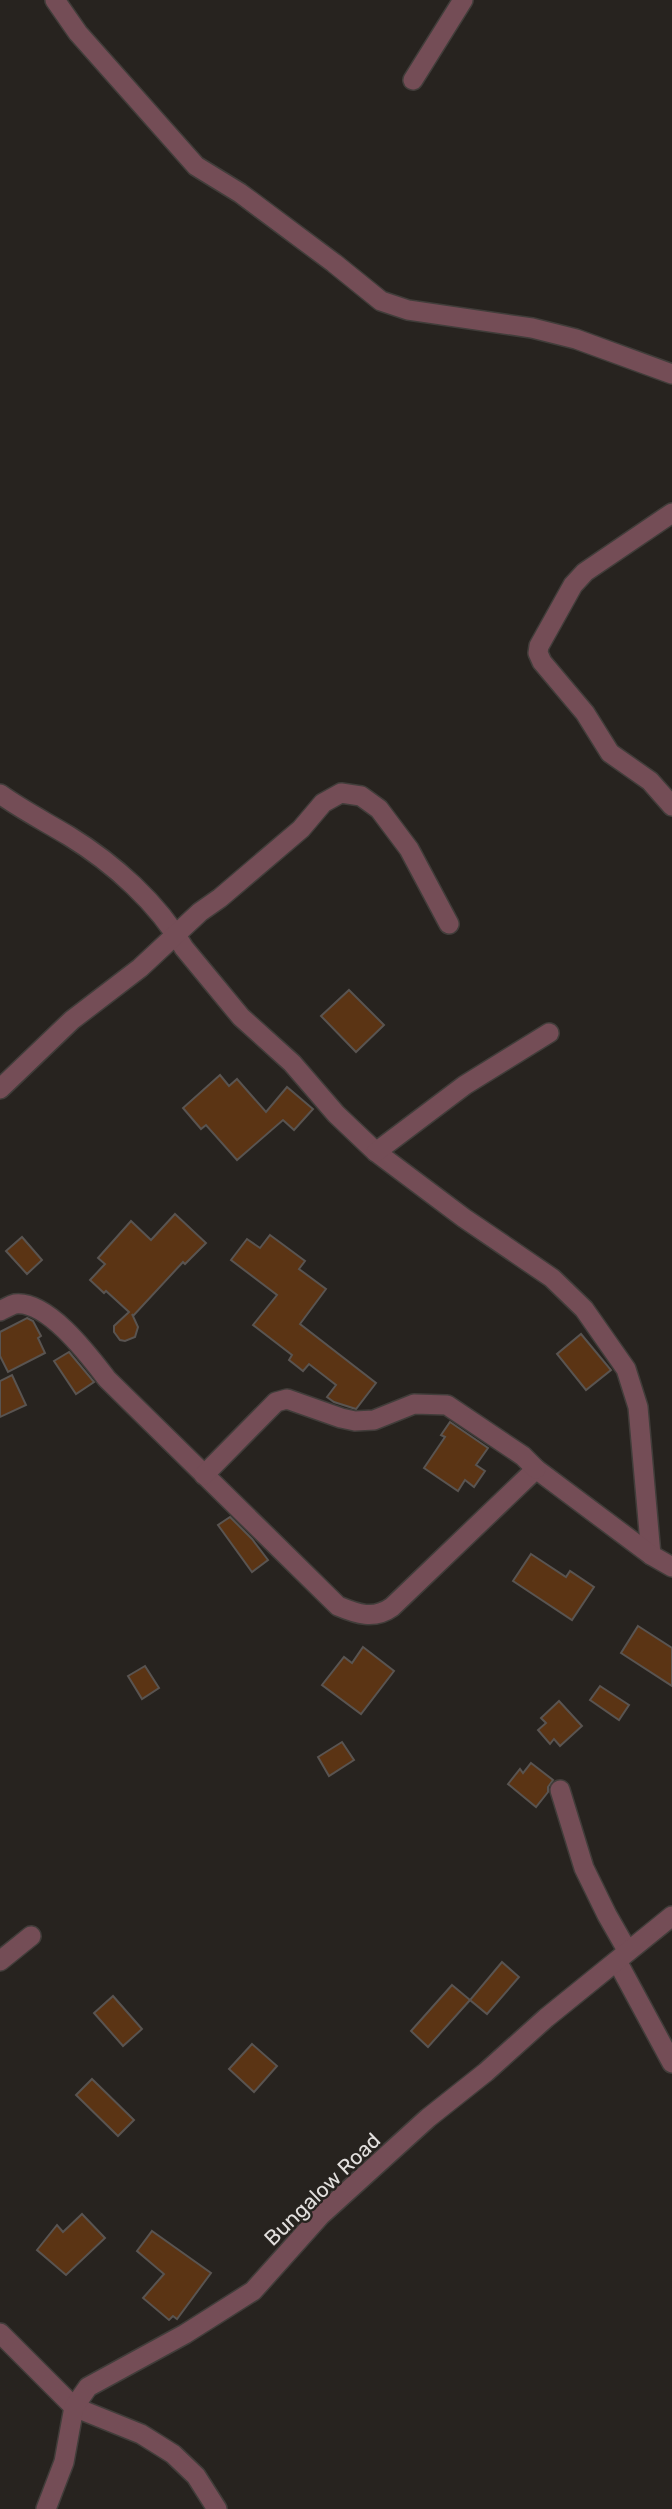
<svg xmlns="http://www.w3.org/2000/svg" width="672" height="2509" viewBox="0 0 672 2509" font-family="Rubik,sans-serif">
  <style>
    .building { fill: #5b3414; stroke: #595451; stroke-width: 2 }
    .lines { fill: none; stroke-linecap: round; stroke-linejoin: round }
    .minor-casing { stroke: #413d3a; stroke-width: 22 }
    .minor { stroke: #744d56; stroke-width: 19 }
    .labels { text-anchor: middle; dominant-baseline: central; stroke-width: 5; stroke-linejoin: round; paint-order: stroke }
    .street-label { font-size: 21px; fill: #e2dfdd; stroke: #27231f }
  </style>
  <rect width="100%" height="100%" fill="#27231f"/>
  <g class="building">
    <path d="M349 990 384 1025 356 1052 321 1016Z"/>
    <path d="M220 1075 229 1086 237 1079 266 1112 287 1087 313 1109 294 1130 283 1120 237 1160 206 1125 201 1129 183 1108Z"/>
    <path d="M175 1214 206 1243 185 1264 183 1262 133 1316 132 1314 138 1327 135 1337 125 1341 120 1340 114 1332V1326L129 1312 106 1291 104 1293 90 1280 105 1264 98 1258 131 1221 151 1240Z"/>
    <path d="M270 1235 305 1261 299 1269 326 1289 300 1324 376 1383 356 1409 334 1402 327 1397 336 1385 309 1364 303 1371 289 1360 292 1355 253 1325 277 1295 231 1260 247 1239 260 1248Z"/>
    <path d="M22 1237 42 1260 27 1274 6 1251Z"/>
    <path d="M27 1318 33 1321 41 1336 38 1338 45 1353 8 1372 0 1356V1332Z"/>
    <path d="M581 1334 611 1370 586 1390 557 1354Z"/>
    <path d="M69 1352 94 1382 76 1394 54 1361Z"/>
    <path d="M12 1375 26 1405 0 1417V1381Z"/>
    <path d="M450 1422 488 1448 476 1465 485 1471 474 1487 465 1480 458 1491 424 1468 445 1437 441 1435Z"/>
    <path d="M230 1517 252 1539 268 1560 252 1572 218 1525Z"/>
    <path d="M531 1554 566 1577 570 1571 594 1587 572 1620 513 1581Z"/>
    <path d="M638 1626 672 1648V1686L621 1653Z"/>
    <path d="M363 1647 394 1671 361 1714 322 1685 344 1657 352 1663Z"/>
    <path d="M145 1666 159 1688 142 1699 128 1676Z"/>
    <path d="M600 1686 629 1705 619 1720 590 1700Z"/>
    <path d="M559 1701 582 1726 560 1746 554 1739 550 1744 538 1730 546 1723 541 1718Z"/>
    <path d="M342 1742 354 1760 329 1776 318 1757Z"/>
    <path d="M531 1763 553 1780 548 1787V1792L536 1807 508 1784 520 1769 523 1773Z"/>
    <path d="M502 1962 519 1977 487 2014 470 2000Z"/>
    <path d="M452 1985 470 2000 428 2047 411 2031Z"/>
    <path d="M113 1996 142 2029 123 2046 94 2013Z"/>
    <path d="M252 2044 277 2066 254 2092 229 2069Z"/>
    <path d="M92 2079 134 2120 118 2136 76 2095Z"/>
    <path d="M82 2214 105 2238 66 2275 37 2250 57 2225 63 2232Z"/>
    <path d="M152 2231 211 2273 177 2319 173 2316 169 2320 143 2298 164 2274 137 2251Z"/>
  </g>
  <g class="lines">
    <g class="minor-casing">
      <g id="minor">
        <path d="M55 0 78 33 196 166 240 193 334 263 381 301 408 310 532 328 576 339 672 374"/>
        <path d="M413 80 463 0"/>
        <path d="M672 513 585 572 573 585 539 646 538 653 542 662 585 713 610 753 650 781 672 806"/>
        <path d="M0 794C22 810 46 822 69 836 113 863 158 903 184 948L241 1017 292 1063 336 1114 376 1152 464 1218 552 1278 584 1309 626 1369 638 1407 651 1555"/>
        <path d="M0 1089 72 1020 140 968 200 912 220 898 301 829 323 803 341 793 361 796 379 809 409 849 449 924"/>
        <path d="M376 1152 465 1085 549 1033"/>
        <path d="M0 1311C4 1309 11 1305 15 1304 48 1300 90 1357 107 1379L338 1606C357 1614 374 1620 392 1607L536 1469 651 1555 672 1567"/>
        <path d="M204 1475 276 1402 287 1399 341 1418 355 1421 374 1420 414 1404 447 1405 523 1456 536 1469"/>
        <path d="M560 1790 584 1868 607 1915 627 1950"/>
        <path d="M0 1961 31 1936"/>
        <path d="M617 1961 672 2063"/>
        <path d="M0 2333 74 2407 141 2434 173 2454 196 2476 217 2509"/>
        <path d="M46 2509 64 2462 74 2407 88 2387 185 2334 253 2291 321 2215 428 2118 486 2072 546 2018 672 1916"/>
      </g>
    </g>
    <use href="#minor" class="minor"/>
  </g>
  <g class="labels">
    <g class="street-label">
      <text transform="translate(322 2189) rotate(-44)">Bungalow Road</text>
    </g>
  </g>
</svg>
